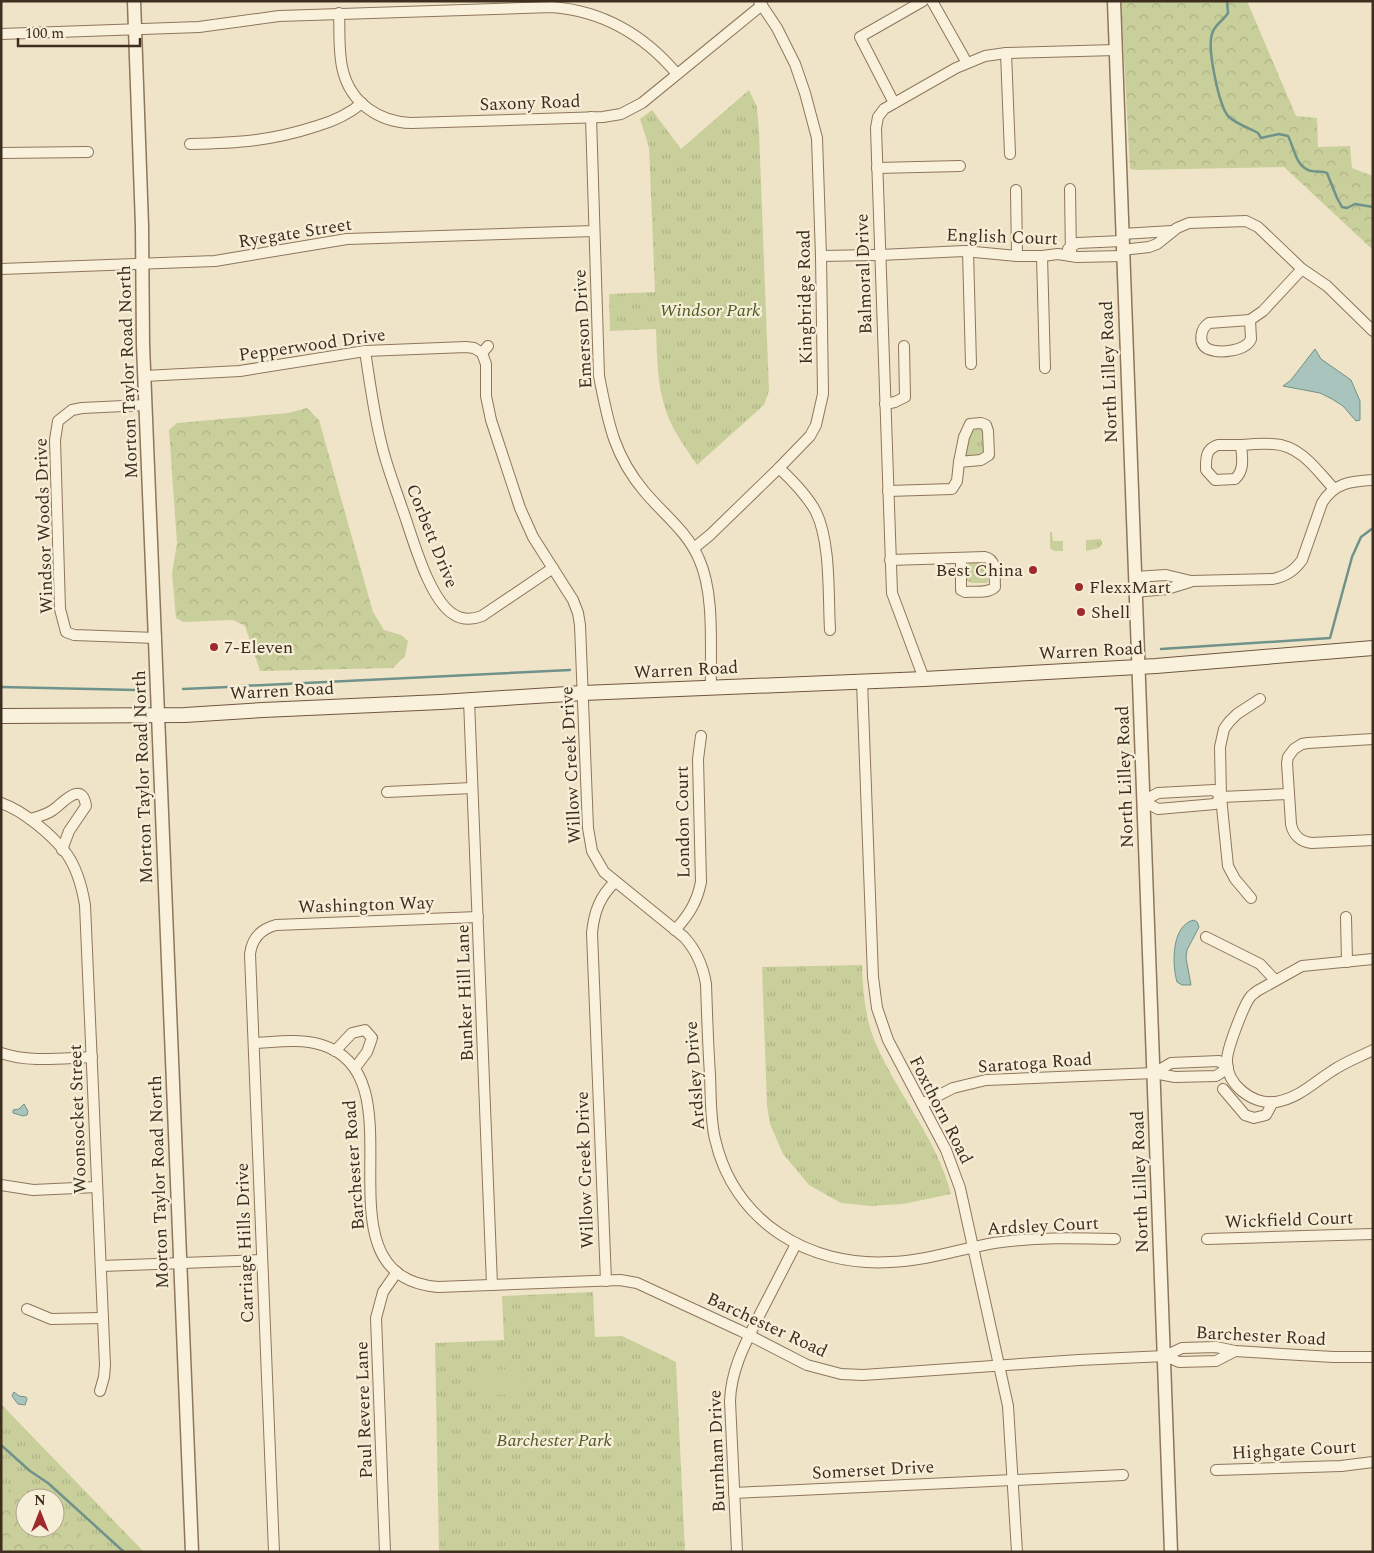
<svg xmlns="http://www.w3.org/2000/svg" width="1374" height="1553" viewBox="0 0 1374 1553" font-family="Spectral,serif">
  <style>
    .grass { fill: url(#grass-tufts); fill-rule: evenodd }
    .forest { fill: url(#forest-crowns) }
    .pitch { fill: #c9cf9b }
    .water { fill: #a9c4bc; stroke: #6f938a }
    .lines { fill: none; stroke-linecap: round; stroke-linejoin: round }
    .stream { stroke: #6f938a; stroke-width: 2.5 }
    .minor-casing { stroke: #8d765c; stroke-width: 12 }
    .tertiary-casing { stroke: #8d765c; stroke-width: 15 }
    .secondary-casing { stroke: #6f573f; stroke-width: 16 }
    .minor { stroke: #faf1dc; stroke-width: 10 }
    .tertiary { stroke: #faf1dc; stroke-width: 12 }
    .secondary { stroke: #faf1dc; stroke-width: 14 }
    .poi-dot { fill: #9e2a2b; stroke: #f7eed8; stroke-width: 2 }
    .labels { text-anchor: middle; dominant-baseline: central; stroke-width: 4.5; stroke-linejoin: round; paint-order: stroke }
    .street-label { font-size: 18px; fill: #3d2e20; stroke: #f7eed8 }
    .park-label { font-size: 18px; font-style: italic; fill: #4d5a26; stroke: #f7eed8 }
    .poi-label { font-size: 18px; fill: #3d2e20; stroke: #f7eed8; text-anchor: start }
  </style>
  <defs>
    <pattern id="grass-tufts" width="24" height="20" patternUnits="userSpaceOnUse" patternTransform="scale(1.25)"><rect width="24" height="20" fill="#c9cf9b"/><path d="M3 7l-1-3M5 7V3M7 7l1-3M15 17l-1-3M17 17v-4M19 17l1-3" fill="none" stroke="#aeb285"/></pattern>
    <pattern id="forest-crowns" width="20" height="18" patternUnits="userSpaceOnUse" patternTransform="scale(1.25)"><rect width="20" height="18" fill="#c9cf9b"/><path d="M2 6a3 3 0 1 1 6 0M12 15a3 3 0 1 1 6 0" fill="none" stroke="#aeb285"/></pattern>
  </defs>
  <rect width="100%" height="100%" fill="#f0e4c8"/>
  <g class="grass">
    <path d="M749 90 757 107 759 131 769 391 764 405 697 465C686 448 672 430 666 411 657 385 657 356 656 329L610 331 609 294 655 292 649 147 640 119 652 110 681 149Z"/>
    <path d="M980 427 983 429 986 448 983 455 967 456 965 452C968 442 969 430 980 427Z"/>
    <path d="M1050 532H1052L1053 541H1063V551H1054L1050 548Z"/>
    <path d="M1101 539 1102 544 1099 548 1086 551V540Z"/>
    <path d="M971 562H984L988 565 989 577 987 583H972L967 581 966 566Z"/>
    <path d="M862 965C863 992 865 1019 876 1044 898 1095 937 1139 951 1194L903 1204 870 1206 841 1203 809 1185 783 1154 770 1124 767 1106 762 967Z"/>
    <path d="M593 1292 595 1337 622 1336 676 1362 685 1552H439L435 1343 504 1340 502 1296Z"/>
    <path d="M1 1404 144 1552H1ZM25 1498H55V1528H25Z"/>
  </g>
  <g class="forest">
    <path d="M1121 1H1247L1296 116 1317 118 1318 147 1350 146 1352 168 1373 176V250L1284 167 1137 170 1130 169Z"/>
    <path d="M307 408 319 420 373 612 384 630 401 635 408 641 405 656 393 668 260 671 245 626 233 620 183 622 176 618 172 573 177 543 169 430 177 423 288 413Z"/>
    <path d="M12 1487 25 1488 40 1498H25V1528H55V1511L101 1552H1V1496Z"/>
  </g>
  <path class="pitch" d="M520 1369 521 1394 482 1395 481 1370Z"/>
  <g class="water">
    <path d="M1315 349 1321 359 1351 380 1360 401V420L1356 421 1343 406 1332 399 1320 393 1283 386 1291 380Z"/>
    <path d="M1194 920 1197 922 1199 927 1187 950 1186 958 1191 985H1182L1177 982C1172 965 1171 925 1194 920Z"/>
    <path d="M24 1104 28 1111 27 1115 23 1116 13 1113V1110L19 1109Z"/>
    <path d="M14 1392 19 1396 26 1397 27 1399 25 1405 18 1404 12 1396Z"/>
  </g>
  <g class="lines">
    <g class="stream">
      <path d="M1227 1 1228 13C1223 21 1214 25 1212 34 1207 49 1219 105 1228 116 1236 124 1249 128 1258 133L1261 138 1279 134 1288 136C1294 147 1295 164 1308 170 1314 173 1321 170 1327 173L1337 198 1342 207 1347 208 1355 204 1373 207"/>
      <path d="M1161 649 1330 638 1352 557 1361 537 1373 528"/>
      <path d="M242 686 570 670"/>
      <path d="M1 687 136 690"/>
      <path d="M183 689 228 687"/>
      <path d="M140 690H144"/>
      <path d="M1 1445 30 1471 48 1483 124 1552"/>
    </g>
    <g class="minor-casing">
      <g id="minor">
        <path d="M932 1 967 63"/>
        <path d="M339 13C340 32 338 53 343 71 351 103 379 122 411 123L603 117 621 114 642 103 762 5"/>
        <path d="M1 34 199 27 279 16 552 7C603 11 645 36 677 74"/>
        <path d="M1006 53 1010 154"/>
        <path d="M894 103 860 37 923 1"/>
        <path d="M591 117 599 376C608 421 613 454 644 491 663 514 687 531 699 559 715 594 710 648 711 687"/>
        <path d="M190 144C238 143 271 141 317 126 334 121 348 115 362 103"/>
        <path d="M1 153 88 152"/>
        <path d="M877 168 960 166"/>
        <path d="M1070 189 1071 256"/>
        <path d="M1016 190 1017 256"/>
        <path d="M1122 234 1172 231"/>
        <path d="M1068 249 1077 243 1122 241"/>
        <path d="M1122 250 1149 247 1157 244 1177 228 1189 223 1246 221 1258 227 1302 269 1327 286 1373 331"/>
        <path d="M968 251 971 364"/>
        <path d="M880 255 964 251 1017 256H1042L1058 254 1077 257 1123 256"/>
        <path d="M821 256 875 255"/>
        <path d="M1042 256 1045 368"/>
        <path d="M1 269 215 261 347 239 594 231"/>
        <path d="M1250 320 1251 339C1246 351 1220 354 1208 349 1197 343 1201 328 1209 323Z"/>
        <path d="M1250 320 1263 311 1302 269"/>
        <path d="M488 346 482 353 486 364V396L491 420 520 508 533 537 573 600 578 613 580 625 588 828 592 851 604 872 684 937C697 951 703 966 706 984 707 1015 708 1045 710 1075 711 1096 710 1118 715 1139 734 1222 809 1267 890 1262 925 1261 960 1249 994 1243 1034 1237 1075 1238 1115 1239"/>
        <path d="M365 351C370 383 374 415 382 446 387 467 395 487 402 508 412 535 428 598 453 614 462 620 472 620 482 616L553 568"/>
        <path d="M144 376 240 371 365 351 466 347 474 348 482 353"/>
        <path d="M885 404 895 402 905 397 904 346"/>
        <path d="M145 405 82 408 72 410 58 421 55 440 60 609 66 632 74 635 156 638"/>
        <path d="M981 423 986 425 988 431 989 455 981 460 959 462 964 437 970 424Z"/>
        <path d="M1218 445H1241C1242 457 1245 470 1235 479L1215 480 1206 470C1206 459 1205 449 1218 445Z"/>
        <path d="M1241 445C1252 444 1262 443 1273 444 1300 445 1317 470 1334 489"/>
        <path d="M779 468C793 481 807 495 816 512 831 543 828 596 830 630"/>
        <path d="M888 491 952 489 957 481 959 462"/>
        <path d="M694 548 710 535 779 468 810 436 816 425 823 394 821 256 817 138 805 93 795 64 777 28 759 1"/>
        <path d="M890 560 985 557C998 560 994 576 995 587 988 594 974 591 965 592L961 590V558"/>
        <path d="M1135 577 1166 575 1191 581 1273 579C1286 576 1294 571 1302 560L1322 503C1334 483 1351 481 1373 480"/>
        <path d="M1135 592 1167 589 1190 582"/>
        <path d="M924 679 892 593 876 128 878 117 884 109 956 68 985 56 1006 53 1116 50"/>
        <path d="M862 681 873 977 877 1008 888 1040 946 1150 960 1188 1008 1406 1017 1552"/>
        <path d="M469 700 492 1285"/>
        <path d="M1373 739 1308 743 1302 744 1294 749 1288 757 1287 763 1291 824C1293 835 1301 842 1312 843L1373 840"/>
        <path d="M387 792 472 788"/>
        <path d="M1143 801 1158 809 1215 804 1221 797 1288 794"/>
        <path d="M1143 801 1158 793 1214 790 1221 797"/>
        <path d="M1 803C24 811 52 835 66 853 77 868 82 887 85 905L105 1365 104 1377 100 1391"/>
        <path d="M30 819C38 817 46 815 53 810 62 804 82 779 86 806L69 831 62 850"/>
        <path d="M1251 898 1235 879 1228 866 1221 797 1220 747 1224 729 1229 722 1237 714 1260 699"/>
        <path d="M1346 917 1347 962"/>
        <path d="M675 930C689 915 697 902 701 882L698 759 701 736"/>
        <path d="M1206 937 1260 964 1275 980"/>
        <path d="M1373 959 1302 966 1257 991C1255 993 1253 994 1251 996 1244 1004 1227 1049 1227 1060 1226 1085 1253 1105 1276 1102 1299 1098 1313 1083 1332 1071 1345 1062 1359 1057 1373 1050"/>
        <path d="M254 1043C275 1042 301 1038 322 1045 426 1077 308 1276 438 1287L620 1280 637 1283 741 1331 807 1365 841 1374 863 1375 1079 1360 1165 1356 1182 1348 1216 1347 1235 1351 1333 1357H1373"/>
        <path d="M335 1051 352 1033 365 1030 372 1038 367 1052 355 1068"/>
        <path d="M1 1053C30 1063 62 1058 92 1057"/>
        <path d="M1154 1073 1171 1063 1219 1061 1228 1068"/>
        <path d="M1223 1089 1245 1115 1254 1118 1266 1115 1273 1102"/>
        <path d="M922 1104 953 1088 986 1080 1154 1073 1175 1077 1216 1076 1228 1068"/>
        <path d="M1 1185 33 1190 97 1187"/>
        <path d="M1207 1239 1373 1234"/>
        <path d="M102 1266 262 1260"/>
        <path d="M606 1281 592 933C594 912 600 896 615 882"/>
        <path d="M27 1309 51 1319 102 1318"/>
        <path d="M1165 1356 1179 1362 1216 1361 1235 1351"/>
        <path d="M1216 1470 1341 1466 1373 1462"/>
        <path d="M734 1493 1123 1475"/>
        <path d="M274 1552 250 954C252 938 261 929 276 925L478 917"/>
        <path d="M385 1552 376 1318 383 1292 397 1272"/>
        <path d="M737 1552 730 1401C731 1369 746 1342 760 1314 772 1291 784 1267 796 1244"/>
      </g>
    </g>
    <g class="tertiary-casing">
      <g id="tertiary">
        <path d="M134 1 142 226 143 345 192 1552"/>
        <path d="M1114 1 1171 1552"/>
      </g>
    </g>
    <g class="secondary-casing">
      <path id="secondary" d="M1 716 185 715 263 710 441 702 583 693 924 679 1156 666 1373 648"/>
    </g>
    <use href="#minor" class="minor"/>
    <use href="#tertiary" class="tertiary"/>
    <use href="#secondary" class="secondary"/>
  </g>
  <g class="poi-dot">
    <circle cx="1033" cy="570" r="5"/>
    <circle cx="1079" cy="587" r="5"/>
    <circle cx="1081" cy="612" r="5"/>
    <circle cx="214" cy="647" r="5"/>
  </g>
  <g class="labels">
    <g class="street-label">
      <text transform="translate(530 103) rotate(-2)">Saxony Road</text>
      <text transform="translate(295 233) rotate(-9)">Ryegate Street</text>
      <text transform="translate(1002 237) rotate(2)">English Court</text>
      <text transform="translate(864 274) rotate(-92)">Balmoral Drive</text>
      <text transform="translate(805 297) rotate(-91)">Kingbridge Road</text>
      <text transform="translate(583 329) rotate(-93)">Emerson Drive</text>
      <text transform="translate(312 345) rotate(-8)">Pepperwood Drive</text>
      <text transform="translate(128 372) rotate(-92)">Morton Taylor Road North</text>
      <text transform="translate(1109 372) rotate(-92)">North Lilley Road</text>
      <text transform="translate(44 526) rotate(-92)">Windsor Woods Drive</text>
      <text transform="translate(432 536) rotate(68)">Corbett Drive</text>
      <text transform="translate(1091 651) rotate(-3)">Warren Road</text>
      <text transform="translate(686 670) rotate(-3)">Warren Road</text>
      <text transform="translate(282 691) rotate(-3)">Warren Road</text>
      <text transform="translate(571 765) rotate(-93)">Willow Creek Drive</text>
      <text transform="translate(143 777) rotate(-92)">Morton Taylor Road North</text>
      <text transform="translate(1125 777) rotate(-92)">North Lilley Road</text>
      <text transform="translate(683 822) rotate(-91)">London Court</text>
      <text transform="translate(366 905) rotate(-2)">Washington Way</text>
      <text transform="translate(465 993) rotate(-92)">Bunker Hill Lane</text>
      <text transform="translate(1035 1063) rotate(-4)">Saratoga Road</text>
      <text transform="translate(695 1076) rotate(-94)">Ardsley Drive</text>
      <text transform="translate(941 1110) rotate(63)">Foxthorn Road</text>
      <text transform="translate(78 1119) rotate(-92)">Woonsocket Street</text>
      <text transform="translate(354 1165) rotate(-94)">Barchester Road</text>
      <text transform="translate(585 1170) rotate(-92)">Willow Creek Drive</text>
      <text transform="translate(159 1182) rotate(-92)">Morton Taylor Road North</text>
      <text transform="translate(1140 1182) rotate(-92)">North Lilley Road</text>
      <text transform="translate(1289 1220) rotate(-2)">Wickfield Court</text>
      <text transform="translate(1043 1226) rotate(-3)">Ardsley Court</text>
      <text transform="translate(245 1243) rotate(-92)">Carriage Hills Drive</text>
      <text transform="translate(767 1325) rotate(25)">Barchester Road</text>
      <text transform="translate(1261 1336) rotate(3)">Barchester Road</text>
      <text transform="translate(364 1410) rotate(-92)">Paul Revere Lane</text>
      <text transform="translate(1294 1450) rotate(-3)">Highgate Court</text>
      <text transform="translate(717 1451) rotate(-92)">Burnham Drive</text>
      <text transform="translate(873 1470) rotate(-3)">Somerset Drive</text>
    </g>
    <g class="park-label">
      <text x="710" y="310">Windsor Park</text>
      <text x="554" y="1440">Barchester Park</text>
    </g>
    <g class="poi-label">
      <text x="1023" y="570" text-anchor="end">Best China</text>
      <text x="1089" y="587">FlexxMart</text>
      <text x="1091" y="612">Shell</text>
      <text x="224" y="647">7-Eleven</text>
    </g>
  </g>
  <rect width="1374" height="1553" fill="none" stroke="#3d2e20" stroke-width="5"/>
  <g transform="translate(40 1513)"><circle r="24" fill="#f7eed8" stroke="#ada18e"/>
  <path d="M0-4L9 19L0 12L-9 19Z" fill="#9e2a2b"/>
  <text y="-8" font-size="14" font-weight="bold" text-anchor="middle" fill="#3d2e20">N</text>
  </g>
  <path d="M18 38v8h122v-8" fill="none" stroke="#3d2e20" stroke-width="2.5"/>
  <text x="25" y="38" font-size="15" fill="#3d2e20" stroke="#f7eed8" stroke-width="4" paint-order="stroke">100 m</text>
</svg>
